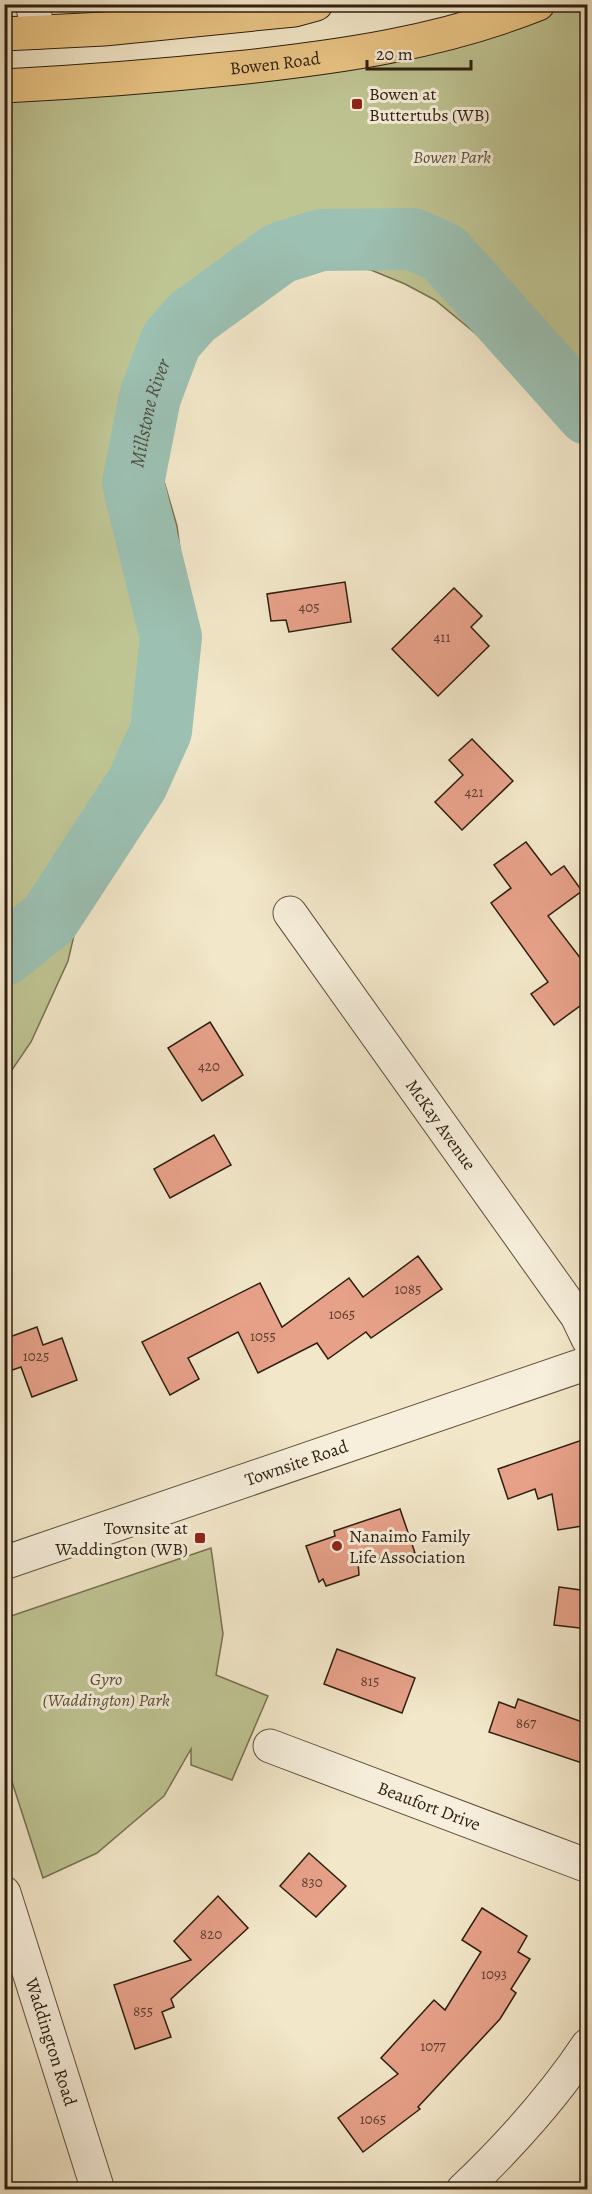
<svg xmlns="http://www.w3.org/2000/svg" width="592" height="2194" viewBox="0 0 592 2194" font-family="Alegreya,serif">
  <style>
    .green { fill: #bfc493; stroke: #767151; stroke-width: 1.5 }
    .lines { fill: none; stroke-linecap: round; stroke-linejoin: round }
    .river { stroke: #9cc0b2; stroke-width: 62 }
    .building { fill: #e7a189; stroke: #2e1e0f; stroke-width: 1.5 }
    .minor-casing { stroke: #5f503e; stroke-width: 35 }
    .major-casing { stroke: #2e1e0f; stroke-width: 35 }
    .minor { stroke: #f7efdc; stroke-width: 33 }
    .major { stroke: #e9c484; stroke-width: 33 }
    .poi-dot { fill: #8f2418; stroke: #f7efdc; stroke-width: 2 }
    .labels { text-anchor: middle; dominant-baseline: central; stroke-width: 6; stroke-linejoin: round; paint-order: stroke }
    .number-label { font-size: 15px; fill: #5c3f2e }
    .street-label { font-size: 18px; fill: #2e1e0f; stroke: #f7efdc }
    .poi-label { font-size: 18px; fill: #2e1e0f; stroke: #f7efdc; text-anchor: start }
    .park-label { font-size: 18px; font-style: italic; fill: #5a5037; stroke: #f7efdc }
    .water-label { font-size: 20px; font-style: italic; fill: #4f4f40; stroke: #f7efdc }
  </style>
  <rect width="100%" height="100%" fill="#f2e7c9"/>
  <filter id="stains"><feTurbulence type="fractalNoise" baseFrequency=".00333" numOctaves="4"/><feColorMatrix values="0 0 0 0 .2 0 0 0 0 .09 0 0 0 0 .02 0 0 0 .5 -.17"/></filter>
  <radialGradient id="worn" r=".72"><stop offset=".6" stop-color="#630" stop-opacity="0"/><stop offset="1" stop-color="#630" stop-opacity=".3"/></radialGradient>
  <g class="green">
    <path d="M485 5H587V452L556 411 481 338 435 300 405 284 371 270 339 265H296L256 278 187 316 177 328 168 348 160 402 158 445 161 471 177 526 181 557 180 604 154 728 146 753 100 853 78 918 68 961 31 1042 5 1080V99L334 52Z"/>
    <path d="M211 1548 223 1634 216 1675 268 1696 232 1780 191 1765V1749L164 1796 97 1853 43 1878 5 1760V1618Z"/>
  </g>
  <g class="lines">
    <path class="river" id="s1" d="M4 955 49 919 137 784 161 731 171 637 133 483 150 397 171 341 192 317 280 253 321 240 413 239 444 253 588 414"/>
  </g>
  <g class="building">
    <path d="M345 582 351 622 289 632 286 620 271 621 267 594Z"/>
    <path d="M454 588 482 616 471 627 489 646 438 696 392 649Z"/>
    <path d="M472 739 513 781 462 830 435 802 463 775 449 760Z"/>
    <path d="M526 842 551 875 564 866 582 891 548 916 588 968V1000L554 1025 531 994 548 982 491 903 511 888 494 865Z"/>
    <path d="M210 1022 243 1075 202 1101 168 1048Z"/>
    <path d="M214 1135 231 1165 170 1198 154 1169Z"/>
    <path d="M418 1256 442 1289 371 1338 366 1332 328 1359 317 1343 258 1373 238 1332 188 1358 199 1379 170 1395 142 1342 260 1283 282 1327 349 1278 363 1297Z"/>
    <path d="M37 1327 43 1345 62 1338 77 1380 32 1397 21 1367 4 1373V1339Z"/>
    <path d="M588 1438V1525L558 1530 552 1494 538 1499 535 1489 508 1499 498 1469Z"/>
    <path d="M400 1509 415 1553 358 1562 359 1575 326 1586 323 1579 319 1582 306 1546 335 1536 334 1531Z"/>
    <path d="M559 1587 588 1591V1629L554 1625Z"/>
    <path d="M337 1649 415 1678 402 1713 324 1684Z"/>
    <path d="M518 1699 588 1724V1765L489 1732 499 1702 515 1708Z"/>
    <path d="M309 1853 346 1886 316 1917 280 1886Z"/>
    <path d="M218 1896 248 1928 171 1999 174 2007 162 2012 171 2037 135 2049 114 1985 191 1960 174 1941Z"/>
    <path d="M482 1908 527 1936 518 1952 530 1959 511 1989 516 1993 500 2019 418 2107 420 2109 363 2152 338 2118 398 2074 381 2058 434 2000 445 2010 481 1952 462 1940Z"/>
  </g>
  <g class="lines">
    <g class="minor-casing">
      <g id="minor">
        <path d="M32 4 39 32"/>
        <path id="s2" d="M290 913 577 1316 588 1339"/>
        <path id="s3" d="M4 1563 588 1363"/>
        <path id="s4" d="M270 1746 588 1866"/>
        <path id="s5" d="M4 1893 98 2190"/>
        <path d="M463 2190C510 2145 552 2099 588 2045"/>
      </g>
    </g>
    <g class="major-casing">
      <g id="major">
        <path d="M4 34 104 29 294 10 316 4"/>
        <path id="s6" d="M4 86C82 82 159 76 236 68 339 57 440 43 538 4"/>
      </g>
    </g>
    <use href="#minor" class="minor"/>
    <use href="#major" class="major"/>
  </g>
  <g class="poi-dot">
    <rect x="351" y="98" width="12" height="12" rx="3"/>
    <rect x="194" y="1532" width="12" height="12" rx="3"/>
    <circle cx="337" cy="1546" r="6"/>
  </g>
  <g class="labels">
    <g class="number-label">
      <text x="309" y="607">405</text>
      <text x="442" y="637">411</text>
      <text x="474" y="792">421</text>
      <text x="209" y="1066">420</text>
      <text x="408" y="1289">1085</text>
      <text x="342" y="1314">1065</text>
      <text x="263" y="1336">1055</text>
      <text x="36" y="1356">1025</text>
      <text x="370" y="1681">815</text>
      <text x="526" y="1723">867</text>
      <text x="312" y="1882">830</text>
      <text x="211" y="1934">820</text>
      <text x="494" y="1974">1093</text>
      <text x="143" y="2011">855</text>
      <text x="433" y="2046">1077</text>
      <text x="373" y="2119">1065</text>
    </g>
    <g class="street-label">
      <text stroke="none"><textPath href="#s6" startOffset="272">Bowen Road</textPath></text>
      <text stroke="none"><textPath href="#s2" startOffset="260">McKay Avenue</textPath></text>
      <text stroke="none"><textPath href="#s3" startOffset="309">Townsite Road</textPath></text>
      <text stroke="none"><textPath href="#s4" startOffset="170">Beaufort Drive</textPath></text>
      <text stroke="none"><textPath href="#s5" startOffset="156">Waddington Road</textPath></text>
    </g>
    <g class="poi-label">
      <text x="369" y="94">Bowen at<tspan x="369" dy="21">Buttertubs (WB)</tspan></text>
      <text x="188" y="1528" text-anchor="end">Townsite at<tspan x="188" dy="21">Waddington (WB)</tspan></text>
      <text x="349" y="1536">Nanaimo Family<tspan x="349" dy="21">Life Association</tspan></text>
    </g>
    <g class="park-label">
      <text x="452" y="157">Bowen Park</text>
      <text x="106" y="1679">Gyro<tspan x="106" dy="21">(Waddington) Park</tspan></text>
    </g>
    <g class="water-label">
      <text stroke="none"><textPath href="#s1" startOffset="602">Millstone River</textPath></text>
    </g>
  </g>
  <rect width="592" height="2194" fill="none" stroke="#f2e7c9" stroke-width="24"/>
  <rect x="6" y="6" width="580" height="2182" fill="none" stroke="#2e1e0f" stroke-width="3"/>
  <rect x="12" y="12" width="568" height="2170" fill="none" stroke="#2e1e0f" stroke-width="1.5"/>
  <path d="M367 60v9h104v-9" fill="none" stroke="#2e1e0f" stroke-width="3"/>
  <text x="376" y="60" font-size="18" fill="#2e1e0f" stroke="#f7efdc" stroke-width="4.5" paint-order="stroke">20 m</text>
  <rect width="100%" height="100%" filter="url(#stains)"/>
  <rect width="100%" height="100%" fill="url(#worn)"/>
</svg>
